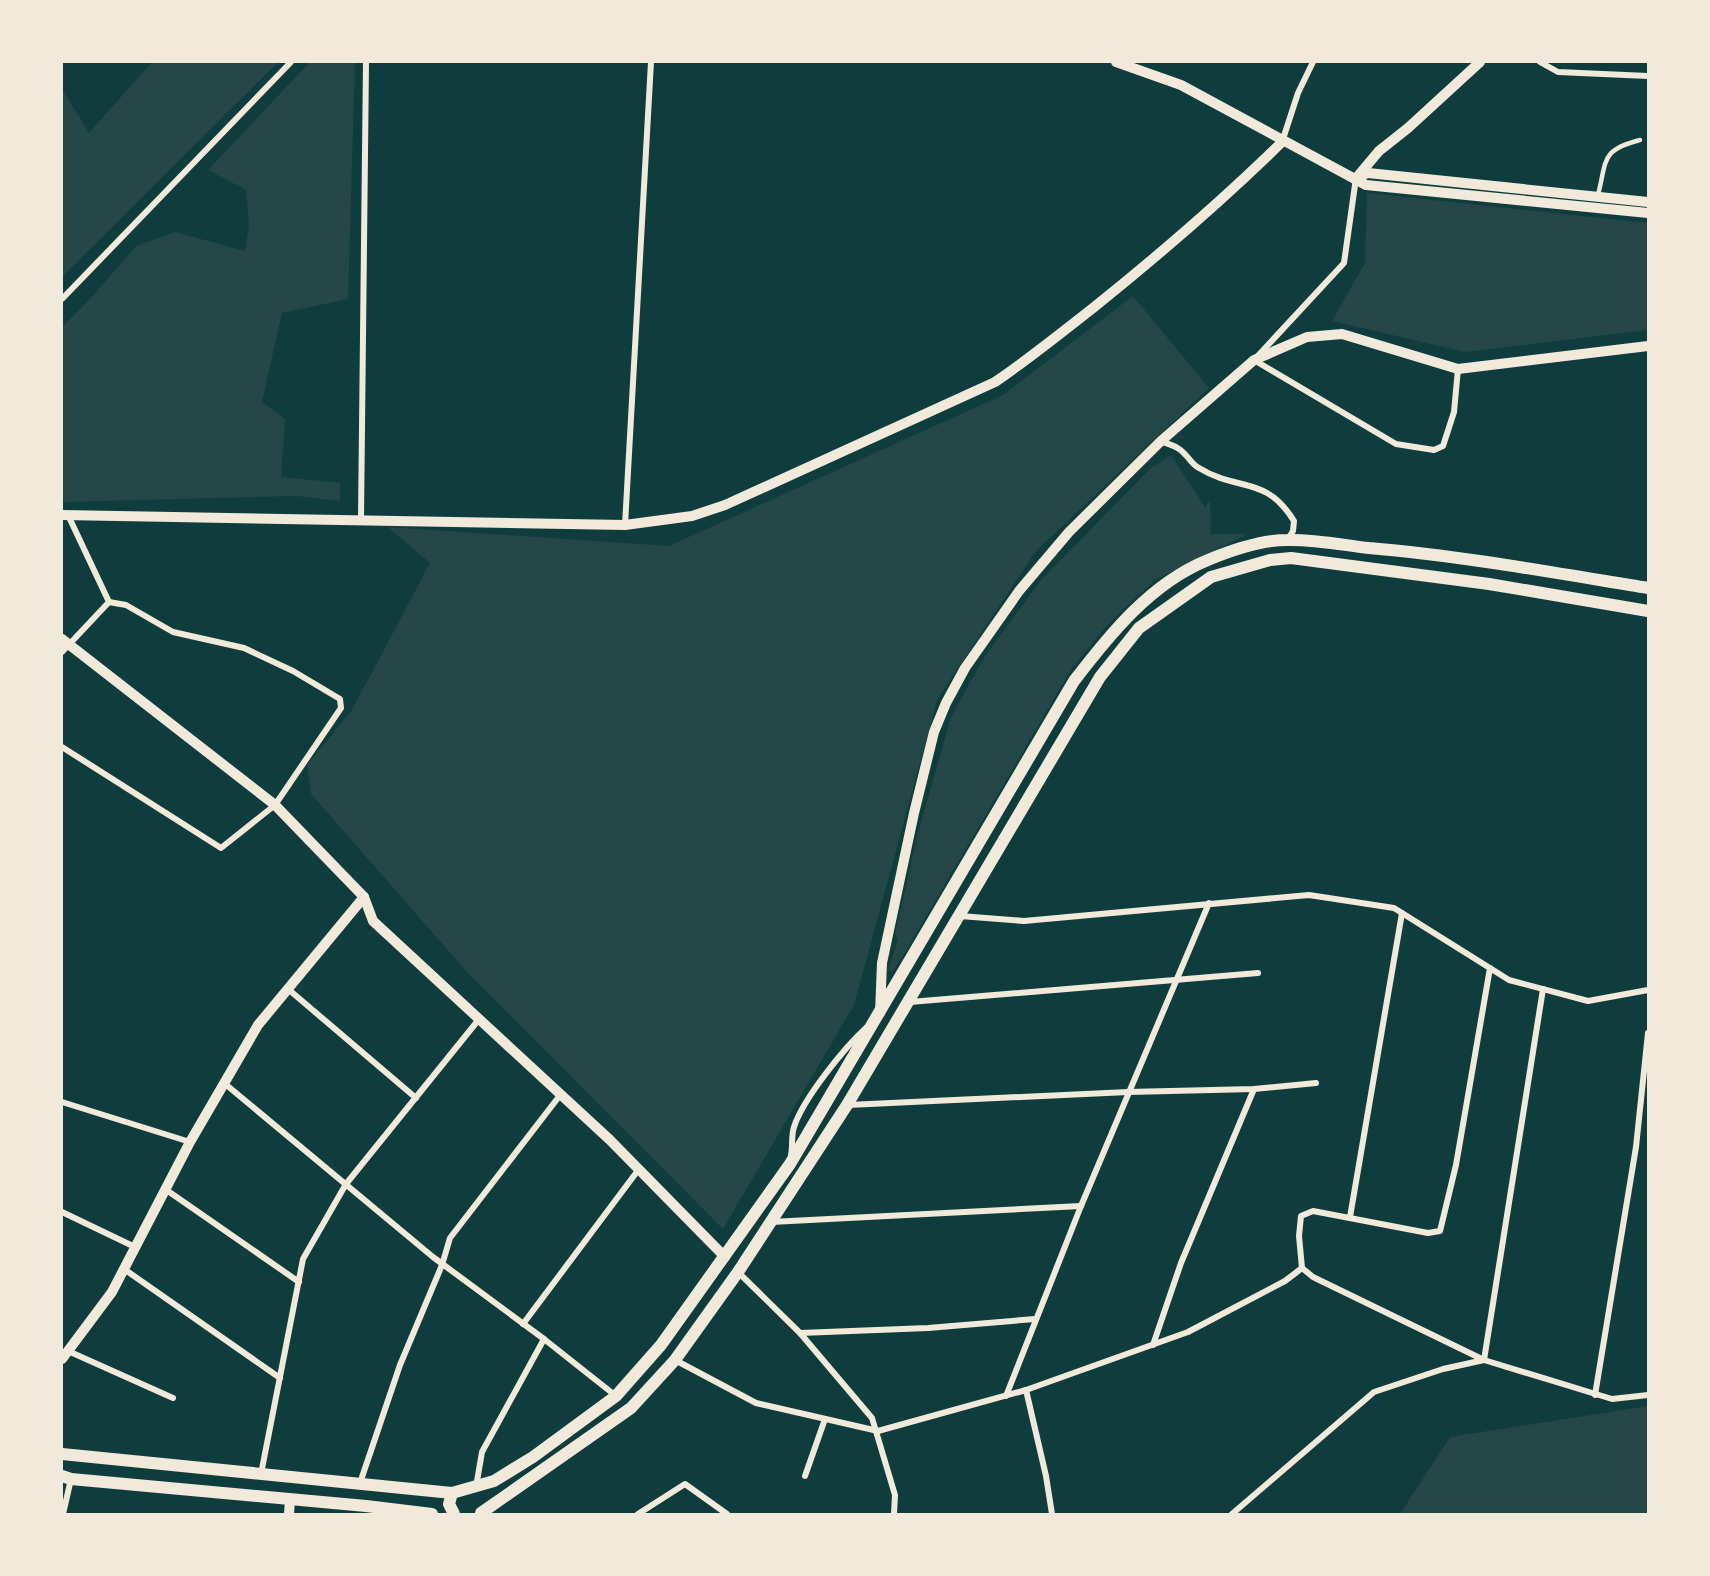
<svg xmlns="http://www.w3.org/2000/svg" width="1710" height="1576" viewBox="0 0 1710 1576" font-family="'Noto Sans',sans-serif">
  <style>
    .green { fill: #244646 }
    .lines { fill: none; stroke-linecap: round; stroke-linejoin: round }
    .service { stroke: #f1e9da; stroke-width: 4.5 }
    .minor { stroke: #f1e9da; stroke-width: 6 }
    .tertiary { stroke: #f1e9da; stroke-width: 10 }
    .secondary { stroke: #f1e9da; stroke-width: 12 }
  </style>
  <rect width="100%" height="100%" fill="#0f3d3e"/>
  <g class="green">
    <path d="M152 62H278L62 277V89L89 133Z"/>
    <path d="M310 62H355L348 299 282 313 262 402 285 419 281 477 340 483V501L297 496 62 502V327L91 298 136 246 175 232 245 251 249 227 246 190 208 170Z"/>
    <path d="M1367 193 1648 223V330L1465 352 1332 321 1365 263Z"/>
    <path d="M1133 296 1209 388 1036 551 937 700 854 1005 723 1229 467 972 311 794 307 765 352 710 430 563 388 527 669 546 1003 395Z"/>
    <path d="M1171 455 1205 507 1210 501 1211 534H1248L1155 580 1111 621 1072 668 903 956 893 971H888L898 939 895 934 918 833 951 717 983 659 1041 580 1151 468Z"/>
    <path d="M1648 1406V1514H1400L1450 1437Z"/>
  </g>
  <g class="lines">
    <path class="service" d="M1598 195C1607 159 1601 150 1640 140"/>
    <g class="minor">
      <path d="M1540 62 1558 72 1648 76"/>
      <path d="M1282 142 1298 93 1313 62"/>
      <path d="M1356 178 1344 263 1254 360 1396 444 1434 450 1443 446 1454 412 1458 369"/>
      <path d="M62 299 291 62"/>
      <path d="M1161 441C1167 444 1174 445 1179 449 1187 454 1191 464 1199 468 1238 492 1266 475 1294 521L1293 531 1288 539"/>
      <path d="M361 518 366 62"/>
      <path d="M625 525 651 62"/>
      <path d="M62 652 109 602 68 515"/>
      <path d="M62 747 221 848 275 805 341 708 340 699 293 671 244 648 173 632 126 605 109 602"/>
      <path d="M960 916 1024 921 1309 895 1394 908 1509 980 1588 1001 1648 990"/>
      <path d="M288 989 416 1098"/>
      <path d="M910 1002 1258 973"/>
      <path d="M224 1083 433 1257 544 1339 616 1396"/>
      <path d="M62 1102 190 1142"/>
      <path d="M848 1105 1128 1092 1254 1089 1316 1083"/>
      <path d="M791 1155C793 1146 791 1136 794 1127 803 1099 844 1048 866 1028"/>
      <path d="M165 1189 299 1282"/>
      <path d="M62 1212 135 1247"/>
      <path d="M1350 1217 1402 913"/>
      <path d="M771 1222 1081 1206"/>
      <path d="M1302 1268 1299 1236 1301 1216 1313 1211 1428 1233 1440 1231 1456 1165 1490 968"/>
      <path d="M124 1269 280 1378"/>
      <path d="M738 1272 800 1333 872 1418 895 1495 894 1514"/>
      <path d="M523 1324 639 1169"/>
      <path d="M800 1333 928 1328 1035 1319"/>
      <path d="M1153 1345 1181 1263 1254 1089"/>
      <path d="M68 1351 173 1398"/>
      <path d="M675 1360 756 1403 878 1431 1026 1390 1188 1332 1285 1281 1302 1268 1313 1277 1484 1360 1612 1399 1648 1395"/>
      <path d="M1026 1390 1046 1476 1052 1514"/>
      <path d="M1595 1395 1636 1147 1648 1033"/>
      <path d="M1006 1396 1081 1206 1209 903"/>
      <path d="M261 1474 303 1259 346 1184 480 1018"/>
      <path d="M805 1476 825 1419"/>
      <path d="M360 1483 400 1365 442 1265 450 1238 561 1094"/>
      <path d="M476 1487 482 1452 544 1339"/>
      <path d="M63 1514 71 1479"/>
      <path d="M638 1514 685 1484 727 1514"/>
      <path d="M1232 1514 1374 1392 1443 1369 1484 1360 1543 989"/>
    </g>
    <g class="tertiary">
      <path d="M1116 62 1181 85 1366 185 1648 213"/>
      <path d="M1358 176 1379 151 1408 128 1480 62"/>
      <path d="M1356 178 1368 173 1648 202"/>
      <path d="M62 515 625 525 692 516 725 505 995 382C1029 359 1061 333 1093 308 1159 255 1222 201 1282 142"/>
      <path d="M62 639 275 805 364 897 373 921 610 1140 725 1257"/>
      <path d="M880 1013 882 963 914 813 934 732 946 703 965 668 1019 591 1069 532 1161 441 1254 360 1307 337 1342 334 1458 369 1648 346"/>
      <path d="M62 1359 112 1292 190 1142 258 1025 364 897"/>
      <path d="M289 1514 290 1500"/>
    </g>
    <g class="secondary">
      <path d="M62 1454 452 1493 494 1481 533 1457 616 1396 661 1345 790 1164 1074 681C1110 634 1151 583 1208 560 1232 550 1260 540 1287 540 1314 539 1342 545 1369 548 1462 556 1556 573 1648 588"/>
      <path d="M62 1476 71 1479 366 1506 432 1514"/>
      <path d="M452 1493 449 1504 454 1514"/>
      <path d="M481 1513 631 1408 675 1360 738 1272 847 1105 1100 677 1139 628 1211 577 1270 560 1291 558 1489 584 1648 611"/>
    </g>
  </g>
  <rect width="1710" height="1576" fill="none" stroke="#f1e9da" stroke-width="126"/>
</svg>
